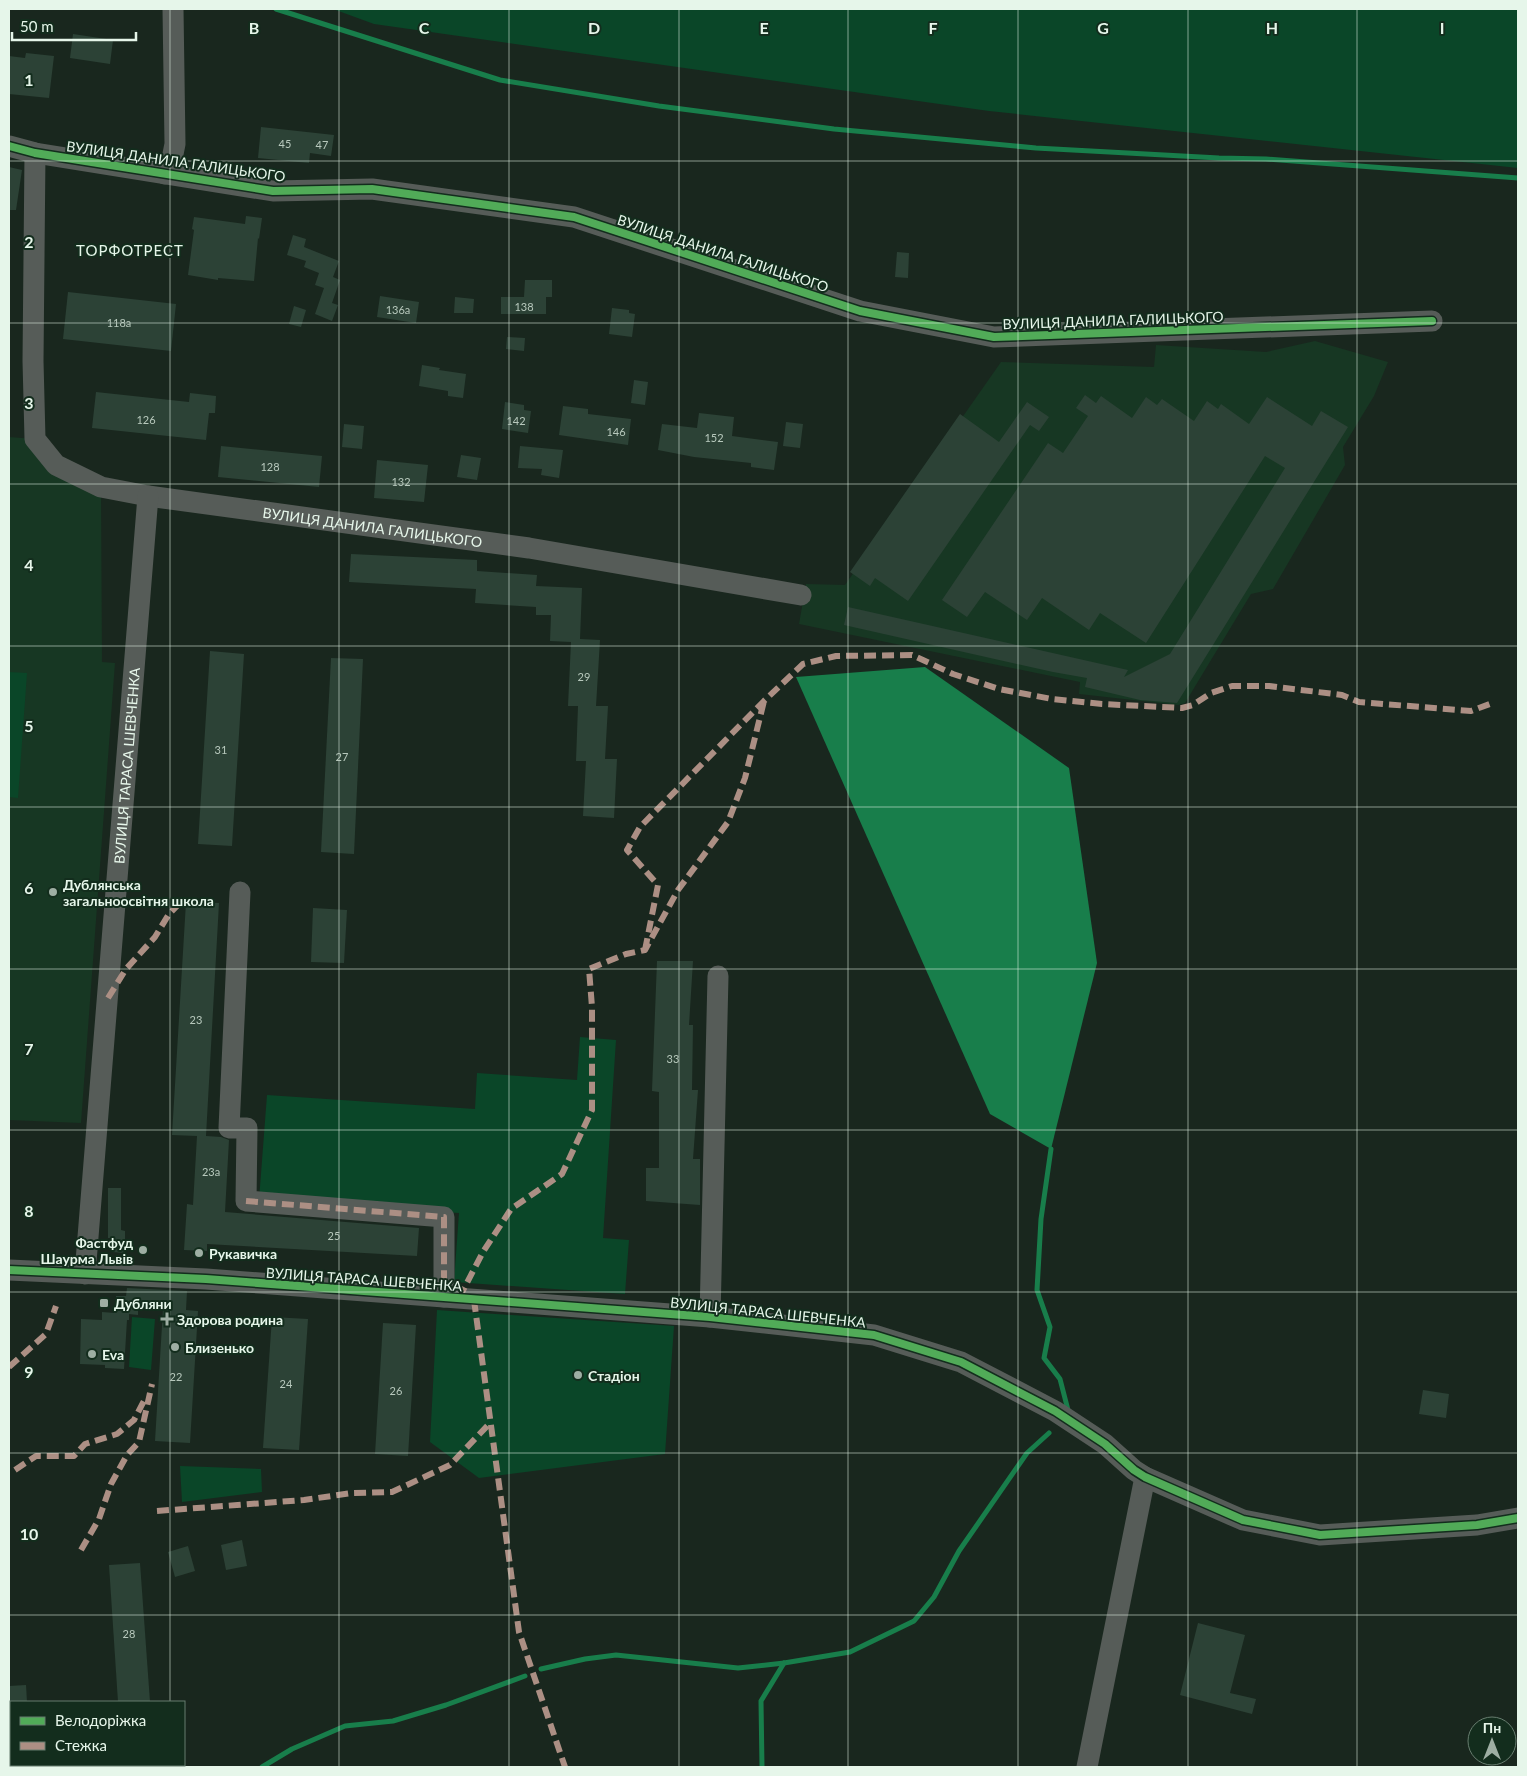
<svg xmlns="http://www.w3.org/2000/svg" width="1527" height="1776" viewBox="0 0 1527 1776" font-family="Lato,sans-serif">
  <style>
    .built { fill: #173723 }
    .green { fill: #0a4628 }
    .water { fill: #187e4b }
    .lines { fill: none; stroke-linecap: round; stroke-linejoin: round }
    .stream { stroke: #187e4b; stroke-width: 5 }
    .building { fill: #2c4236 }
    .minor { stroke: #565c58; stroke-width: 21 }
    .quiet { stroke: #ac8f84; stroke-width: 6; stroke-dasharray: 12 6; stroke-linecap: butt }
    .cycleway-casing { stroke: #132d1d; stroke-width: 11 }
    .cycleway { stroke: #51ab58; stroke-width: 8 }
    .grid { fill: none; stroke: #e6f6ea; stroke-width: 1; stroke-opacity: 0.55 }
    .poi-dot { fill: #9eaea3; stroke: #132d1d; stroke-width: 2 }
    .labels { text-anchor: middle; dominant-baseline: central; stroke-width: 4; stroke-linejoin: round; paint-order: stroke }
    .number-label { font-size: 11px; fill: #b8c9bd }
    .street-label { font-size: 14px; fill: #e6f6ea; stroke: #132d1d }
    .poi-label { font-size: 14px; font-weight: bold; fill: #e6f6ea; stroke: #132d1d; text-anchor: start }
    .neighbourhood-label { font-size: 15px; letter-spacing: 1px; fill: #e6f6ea; stroke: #132d1d }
    .grid-label { font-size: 16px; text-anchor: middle; font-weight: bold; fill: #e6f6ea; stroke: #132d1d; stroke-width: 4; stroke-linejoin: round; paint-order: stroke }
  </style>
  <rect width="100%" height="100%" fill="#19271e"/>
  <g class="built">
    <path d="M1315 341 1388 362 1374 396 1343 447 1345 465 1273 589 1251 594 1185 703 1178 705 1079 694 1080 682 799 624 806 584 845 585 1001 362 1154 367 1156 345 1266 352Z"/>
    <path d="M9 437 35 439 101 487 102 662 115 663 81 1123 9 1120Z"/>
  </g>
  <g class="green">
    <path d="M333 9H1518V168L989 111 374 24Z"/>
    <path d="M9 672 27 673 18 798 9 797Z"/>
    <path d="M580 1037 616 1040 603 1238 629 1240 625 1294 454 1282 459 1213 259 1200 267 1095 475 1109 477 1073 577 1080Z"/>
    <path d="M437 1310 674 1326 665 1454 479 1478 430 1442Z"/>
    <path d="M132 1317 155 1319 151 1370 129 1367Z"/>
    <path d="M180 1466 261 1469 262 1492 182 1502Z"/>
  </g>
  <path class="water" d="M925 667 1069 768 1097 963 1051 1149 990 1114 796 677Z"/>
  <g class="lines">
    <g class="stream">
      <path d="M276 9 500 80 659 106 834 129 1036 148 1219 158 1266 159 1518 178"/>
      <path d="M1051 1149 1041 1219 1037 1290 1050 1327 1044 1358 1060 1379 1068 1410 1067 1411"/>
      <path d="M541 1669 585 1659 616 1655 738 1668 784 1663 850 1652 914 1621 934 1597 959 1551 1027 1453 1049 1433"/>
      <path d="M262 1767 292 1749 345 1726 393 1721 446 1705 525 1676"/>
      <path d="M762 1767 761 1701 784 1663"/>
    </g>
  </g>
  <g class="building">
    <path d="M73 34 113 40 110 64 70 58Z"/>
    <path d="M26 53 54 56 49 98 9 94V56L25 58Z"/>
    <path d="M261 127 334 135 331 156 310 153 309 163 258 158Z"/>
    <path d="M9 167 22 170 16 210H9Z"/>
    <path d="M246 216 262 218 259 239 258 238 254 281 218 278V280L188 275 194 230 192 229 194 217 245 224Z"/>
    <path d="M293 235 306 239 304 247 339 261 333 277 340 280 332 303 338 305 332 321 315 314 324 288 315 285 319 273 304 267 306 261 287 255Z"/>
    <path d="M897 252 909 253 908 278 895 277Z"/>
    <path d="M525 280H552V297H546V314H501V297H524Z"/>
    <path d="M68 292 176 304 171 351 63 339Z"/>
    <path d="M380 296 419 302 416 323 377 317Z"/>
    <path d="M455 297 474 299 473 313H454Z"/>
    <path d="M294 306 306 310 301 327 289 324Z"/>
    <path d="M612 308 629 310V313L635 314 632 337 609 334Z"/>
    <path d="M507 337 525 338 524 351 506 349Z"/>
    <path d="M422 365 440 368 439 370 466 374 463 398 448 396V391L419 386Z"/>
    <path d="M634 380 648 382 645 405 631 403Z"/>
    <path d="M96 392 189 402 190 393 216 396 215 413H209L206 440 92 428Z"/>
    <path d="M1085 395 1096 403 1101 396 1132 418 1146 397 1157 405 1162 399 1194 421 1207 401 1218 409 1221 404 1249 424 1267 397 1312 426 1321 411 1348 427 1177 703 1140 700 1085 687 1087 678 1053 672 844 625 848 607 1128 670 1124 677 1170 654 1285 468 1265 456 1146 643 1100 613 1089 630 1042 598 1027 620 985 592 967 617 942 600 1048 443 1063 453 1088 416 1076 408Z"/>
    <path d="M505 402 524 405V410L531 411 528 433 502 429Z"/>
    <path d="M1027 402 1049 417 1039 431 1030 425 908 601 875 578 870 586 850 572 960 414 999 442Z"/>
    <path d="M563 406 588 409V414L631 419 628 445 559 435Z"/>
    <path d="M699 413 734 417 732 436 778 442 774 470 751 467V463L694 457 658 450 662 424 697 428Z"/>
    <path d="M786 422 803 424 800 448 783 446Z"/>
    <path d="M344 424 364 426 362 449 342 447Z"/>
    <path d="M221 446 322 456 319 487 218 477Z"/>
    <path d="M520 446 563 450 559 478 541 475 542 469 518 468Z"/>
    <path d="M461 455 481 458 477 480 457 477Z"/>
    <path d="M377 460 428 465 424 502 374 498Z"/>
    <path d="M351 554 477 560V571L537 575 536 586 582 588 580 639 600 640 596 706H608L605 759H617L614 818 583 816 586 761H576L578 706H568L571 642 550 641 551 615H536V607L475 603 476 589 349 582Z"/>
    <path d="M210 651 244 654 232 846 198 844Z"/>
    <path d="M331 658 363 659 354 854 321 852Z"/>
    <path d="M186 902 219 903 206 1136 221 1137 229 1140 225 1212 419 1228 417 1256 207 1244V1251L184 1250 187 1204 193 1205 197 1136 172 1135Z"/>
    <path d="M313 908 347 910 344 963 311 962Z"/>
    <path d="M657 961H693L689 1025H693L692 1090H698L693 1159H700V1205L646 1201V1168H659V1092L652 1091Z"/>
    <path d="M108 1188H121V1230L125 1231V1253L112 1252V1238H108Z"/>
    <path d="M127 1288 187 1291 186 1310 198 1311 190 1443 155 1441 163 1309 138 1307V1315L129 1314V1320H127L124 1369 105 1368V1365L80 1364 81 1319 102 1320V1312L115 1313 116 1296H126Z"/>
    <path d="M272 1317 308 1319 299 1450 263 1448Z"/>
    <path d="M383 1323 416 1325 408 1456 375 1454Z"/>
    <path d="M1423 1390 1449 1394 1446 1418 1419 1414Z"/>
    <path d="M242 1540 247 1566 226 1570 221 1545Z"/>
    <path d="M188 1546 195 1571 175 1577 168 1552Z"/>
    <path d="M140 1563 150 1702H118L109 1565Z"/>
    <path d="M1198 1623 1245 1635 1230 1693 1256 1699 1252 1714 1180 1695Z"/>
    <path d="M26 1685 27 1702H9V1686Z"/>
  </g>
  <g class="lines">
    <g class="minor">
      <path d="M9 146 35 153 273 191 372 189 574 217 860 311 994 337 1432 321"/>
      <path id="s1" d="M35 153 33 361 35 439 56 465 101 487 148 496 529 548 801 595"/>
      <path d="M165 174 172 159 175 144 173 9"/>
      <path d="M240 892 229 1128H247L246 1201 444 1217V1297"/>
      <path d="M9 1270 206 1279 710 1317 874 1335 961 1362 1055 1411 1105 1444 1134 1470 1145 1477 1243 1520 1320 1535 1477 1525 1518 1518"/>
      <path id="s2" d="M85 1274 148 496"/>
      <path d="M710 1317 718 976"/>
      <path d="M1087 1767 1145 1477"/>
    </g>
    <g class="quiet">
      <path d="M645 950 658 885 627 850 640 827 764 701 803 664 836 656 912 655 953 674 999 689 1052 699 1102 704 1182 708 1193 705 1211 693 1232 686H1269L1342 695 1359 702 1471 711 1495 702"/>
      <path d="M108 998 126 969 155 937 169 914 178 905"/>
      <path d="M246 1201 444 1217V1297"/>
      <path d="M459 1298 483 1252 511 1209 562 1174 592 1110V1007L589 969 626 954 645 950 678 890 728 822 745 778 764 701"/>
      <path d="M474 1300 519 1632 565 1767"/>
      <path d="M9 1367 46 1334 56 1306"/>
      <path d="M15 1470 36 1456H74L85 1444 117 1434 134 1420 146 1397"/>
      <path d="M157 1511 304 1500 352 1493 392 1492 450 1465 491 1422"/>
      <path d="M81 1550 99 1519 111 1484 127 1455 139 1442 152 1384"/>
    </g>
    <g class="cycleway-casing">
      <g id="cycleway">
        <path d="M9 146 35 153 273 191 372 189 574 217 860 311 994 337 1432 321"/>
        <path d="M9 1270 206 1279 710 1317 874 1335 961 1362 1055 1411 1105 1444 1134 1470 1145 1477 1243 1520 1320 1535 1477 1525 1518 1518"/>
      </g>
    </g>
    <use href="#cycleway" class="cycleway"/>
  </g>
  <path class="grid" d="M170 9V1702M339 9V1767M509 9V1767M679 9V1767M848 9V1767M1018 9V1767M1188 9V1767M1357 9V1767M9 161H1518M9 323H1518M9 484H1518M9 646H1518M9 807H1518M9 969H1518M9 1130H1518M9 1292H1518M9 1453H1518M9 1615H1518M170 1765V1767"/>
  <g class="poi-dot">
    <circle cx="53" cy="892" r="5"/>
    <circle cx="143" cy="1250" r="5"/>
    <circle cx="199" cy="1253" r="5"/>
    <rect x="99" y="1298" width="10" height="10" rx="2.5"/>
    <path d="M164.5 1311.5h5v5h5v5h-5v5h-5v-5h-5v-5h5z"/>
    <circle cx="175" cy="1347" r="5"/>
    <circle cx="92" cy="1354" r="5"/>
    <circle cx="578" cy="1375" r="5"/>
  </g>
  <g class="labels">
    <g class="number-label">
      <text x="285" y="143">45</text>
      <text x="322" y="144">47</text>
      <text x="524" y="306">138</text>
      <text x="398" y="309">136а</text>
      <text x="119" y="322">118а</text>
      <text x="146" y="419">126</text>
      <text x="516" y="420">142</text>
      <text x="616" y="431">146</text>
      <text x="714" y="437">152</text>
      <text x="270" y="466">128</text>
      <text x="401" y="481">132</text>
      <text x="584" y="676">29</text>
      <text x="221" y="749">31</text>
      <text x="342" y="756">27</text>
      <text x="196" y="1019">23</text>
      <text x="673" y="1058">33</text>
      <text x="211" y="1171">23а</text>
      <text x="334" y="1235">25</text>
      <text x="176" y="1376">22</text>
      <text x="286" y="1383">24</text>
      <text x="396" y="1390">26</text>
      <text x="129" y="1633">28</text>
    </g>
    <g class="street-label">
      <text transform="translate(176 161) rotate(8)">ВУЛИЦЯ ДАНИЛА ГАЛИЦЬКОГО</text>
      <text transform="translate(723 253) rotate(18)">ВУЛИЦЯ ДАНИЛА ГАЛИЦЬКОГО</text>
      <text transform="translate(1113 320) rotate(-2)">ВУЛИЦЯ ДАНИЛА ГАЛИЦЬКОГО</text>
      <text stroke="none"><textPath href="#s1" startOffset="644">ВУЛИЦЯ ДАНИЛА ГАЛИЦЬКОГО</textPath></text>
      <text stroke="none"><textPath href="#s2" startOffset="510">ВУЛИЦЯ ТАРАСА ШЕВЧЕНКА</textPath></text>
      <text transform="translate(364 1279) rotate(4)">ВУЛИЦЯ ТАРАСА ШЕВЧЕНКА</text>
      <text transform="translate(768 1312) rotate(6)">ВУЛИЦЯ ТАРАСА ШЕВЧЕНКА</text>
    </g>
    <g class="poi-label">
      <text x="63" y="884">Дублянська<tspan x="63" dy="16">загальноосвітня школа</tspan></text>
      <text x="133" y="1242" text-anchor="end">Фастфуд<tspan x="133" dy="16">Шаурма Львів</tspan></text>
      <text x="209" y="1253">Рукавичка</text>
      <text x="114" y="1303">Дубляни</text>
      <text x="177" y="1319">Здорова родина</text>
      <text x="185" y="1347">Близенько</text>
      <text x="102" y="1354">Eva</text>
      <text x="588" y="1375">Стадіон</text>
    </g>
    <g class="neighbourhood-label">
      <text x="130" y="250">ТОРФОТРЕСТ</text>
    </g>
  </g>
  <g class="grid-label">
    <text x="254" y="34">B</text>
    <text x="424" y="34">C</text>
    <text x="594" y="34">D</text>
    <text x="764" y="34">E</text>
    <text x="933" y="34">F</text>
    <text x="1103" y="34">G</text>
    <text x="1272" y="34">H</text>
    <text x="1442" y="34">I</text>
    <text x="29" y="86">1</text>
    <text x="29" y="248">2</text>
    <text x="29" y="409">3</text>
    <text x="29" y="571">4</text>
    <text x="29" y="732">5</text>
    <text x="29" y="894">6</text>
    <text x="29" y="1055">7</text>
    <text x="29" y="1217">8</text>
    <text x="29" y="1378">9</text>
    <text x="29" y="1540">10</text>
  </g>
  <rect width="1527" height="1776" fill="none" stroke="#e6f6ea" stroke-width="20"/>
  <rect x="10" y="1701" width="175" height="65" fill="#132d1d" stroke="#677d6f"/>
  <rect x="20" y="1717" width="25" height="8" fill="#51ab58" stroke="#677d6f"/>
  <text x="55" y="1726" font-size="15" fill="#e6f6ea">Велодоріжка</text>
  <rect x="20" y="1742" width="25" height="8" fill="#ac8f84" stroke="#677d6f"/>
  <text x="55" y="1751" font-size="15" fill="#e6f6ea">Стежка</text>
  <g transform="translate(1492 1741)"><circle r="24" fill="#132d1d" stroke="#677d6f"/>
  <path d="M0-4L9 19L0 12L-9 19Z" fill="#9eaea3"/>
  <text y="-8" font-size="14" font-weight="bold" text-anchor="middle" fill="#e6f6ea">Пн</text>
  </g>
  <path d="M12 32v8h124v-8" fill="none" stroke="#e6f6ea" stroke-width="2.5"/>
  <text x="20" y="32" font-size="15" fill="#e6f6ea" stroke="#132d1d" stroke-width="4" paint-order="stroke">50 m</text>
</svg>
